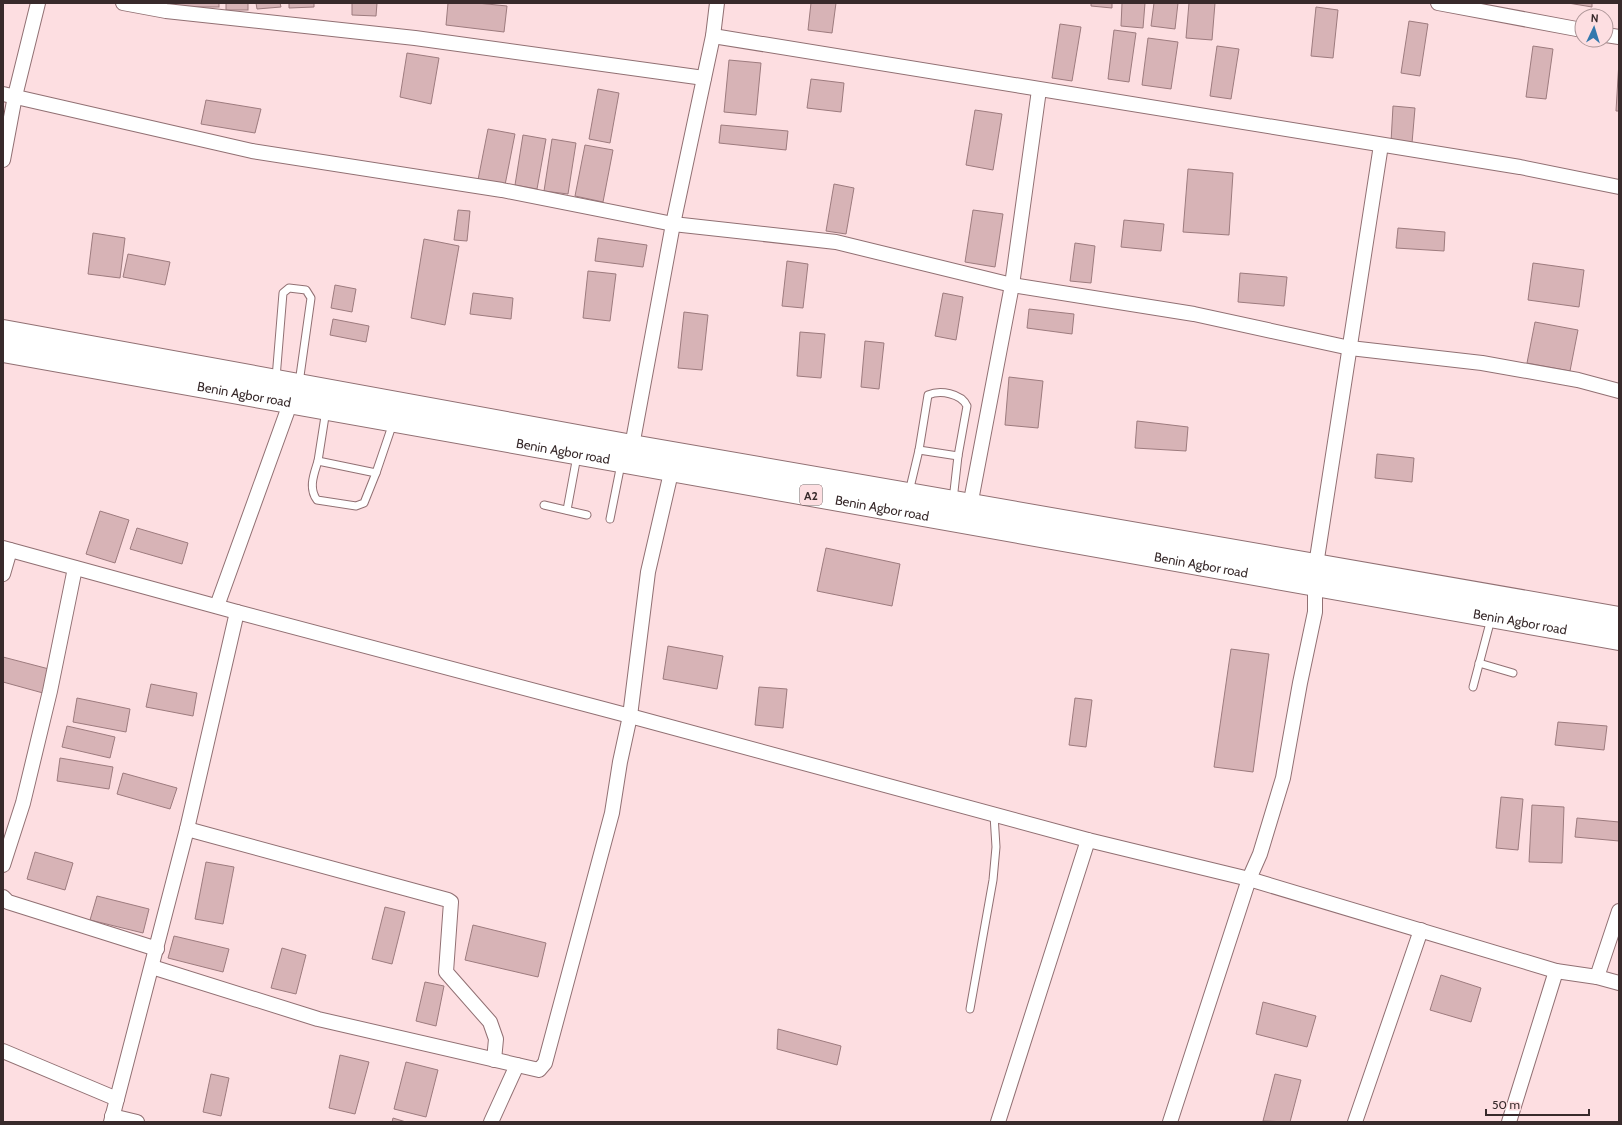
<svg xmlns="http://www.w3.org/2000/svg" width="1622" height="1125" viewBox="0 0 1622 1125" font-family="Cabin,sans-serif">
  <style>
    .building { fill: #d7b3b6; stroke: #9d7b7e }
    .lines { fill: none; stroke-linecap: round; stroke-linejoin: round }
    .service-casing { stroke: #917073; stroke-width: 9 }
    .minor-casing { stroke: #917073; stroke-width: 16 }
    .trunk-casing { stroke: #917073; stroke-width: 24 }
    .service { stroke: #fff; stroke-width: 7 }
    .minor { stroke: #fff; stroke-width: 14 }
    .trunk { stroke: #fff; stroke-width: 22 }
    .labels { text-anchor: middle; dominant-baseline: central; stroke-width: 4; stroke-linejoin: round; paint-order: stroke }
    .shield { fill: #fddee1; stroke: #736062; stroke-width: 1 }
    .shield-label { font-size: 12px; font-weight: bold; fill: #382a2b }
    .street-label { font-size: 13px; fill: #382a2b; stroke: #fddee1 }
  </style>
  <rect width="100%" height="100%" fill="#fddee1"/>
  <g class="building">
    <rect x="176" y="3" width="43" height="4"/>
    <rect x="226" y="3" width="22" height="7"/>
    <path d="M256 3H280L281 7 257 9Z"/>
    <path d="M289 3H314V7L289 8Z"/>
    <path d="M352 3H377L376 16 352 15Z"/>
    <path d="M448 3H477L507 6 504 32 446 25Z"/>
    <path d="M811 3H836L832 33 808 30Z"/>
    <path d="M1091 3H1112V8L1091 6Z"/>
    <path d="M1122 3H1145L1143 28 1121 26Z"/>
    <path d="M1154 3H1178L1175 29 1151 26Z"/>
    <path d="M1189 3H1215L1212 40 1186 38Z"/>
    <path d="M1568 3H1592V7Z"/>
    <path d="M1316 7 1338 10 1333 58 1311 56Z"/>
    <path d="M1409 21 1428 24 1420 76 1401 73Z"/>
    <path d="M1060 24 1081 27 1072 81 1052 78Z"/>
    <path d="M1114 30 1136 33 1129 82 1108 79Z"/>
    <path d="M1148 38 1178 42 1171 89 1142 85Z"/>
    <path d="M1217 46 1239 49 1231 99 1210 96Z"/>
    <path d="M1533 46 1553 49 1546 99 1526 97Z"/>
    <path d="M407 53 439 58 431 104 400 97Z"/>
    <path d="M729 60 761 63 756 115 724 112Z"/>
    <path d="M1619 61V111H1616Z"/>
    <path d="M811 79 844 83 841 112 807 108Z"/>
    <path d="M598 89 619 93 610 143 589 139Z"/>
    <path d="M206 100 261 109 255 133 201 124Z"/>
    <path d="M1393 106 1415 108 1412 143 1391 142Z"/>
    <path d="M975 110 1002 114 993 170 966 165Z"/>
    <path d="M721 125 788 131 786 150 719 143Z"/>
    <path d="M488 129 515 134 505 185 478 180Z"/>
    <path d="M523 135 546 139 537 189 515 185Z"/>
    <path d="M552 139 576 143 568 194 544 191Z"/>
    <path d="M585 145 613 150 603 202 575 196Z"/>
    <path d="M1188 169 1233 173 1229 235 1183 232Z"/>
    <path d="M834 184 854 188 846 234 826 231Z"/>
    <path d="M458 210 470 211 467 241 454 240Z"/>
    <path d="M973 210 1003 214 995 267 965 262Z"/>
    <path d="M1124 220 1164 224 1161 251 1121 247Z"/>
    <path d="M1398 228 1445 232 1444 251 1396 248Z"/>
    <path d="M93 233 125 238 120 278 88 274Z"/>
    <path d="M598 238 647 245 643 267 595 261Z"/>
    <path d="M424 239 459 246 445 325 411 318Z"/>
    <path d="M1075 243 1095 246 1091 283 1070 281Z"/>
    <path d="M128 254 170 262 165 285 123 277Z"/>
    <path d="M787 261 808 264 803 308 782 306Z"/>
    <path d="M1533 263 1584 270 1579 307 1528 300Z"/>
    <path d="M588 271 616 274 610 321 583 318Z"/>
    <path d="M1240 273 1287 277 1284 306 1238 302Z"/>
    <path d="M335 285 356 289 352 312 331 308Z"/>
    <path d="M473 293 513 298 511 319 470 314Z"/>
    <path d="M943 293 963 297 956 340 935 336Z"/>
    <path d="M1029 309 1074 314 1072 334 1027 328Z"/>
    <path d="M684 312 708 315 702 370 678 368Z"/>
    <path d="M333 319 369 326 366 342 330 335Z"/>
    <path d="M1535 322 1578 330 1570 371 1527 363Z"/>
    <path d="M800 332 825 334 821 378 797 376Z"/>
    <path d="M865 341 884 343 879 389 861 387Z"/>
    <path d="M1009 377 1043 381 1038 428 1005 425Z"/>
    <path d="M1137 421 1188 427 1186 451 1135 448Z"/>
    <path d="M1377 454 1414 458 1412 482 1375 478Z"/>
    <path d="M100 511 129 520 115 563 86 554Z"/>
    <path d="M137 528 188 543 182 564 130 549Z"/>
    <path d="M826 548 900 564 892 606 817 591Z"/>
    <path d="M668 646 723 656 717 689 663 679Z"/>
    <path d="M1231 649 1269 654 1253 772 1214 767Z"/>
    <path d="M3 657 49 669 43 693 3 682Z"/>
    <path d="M151 684 197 693 193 716 146 707Z"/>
    <path d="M759 687 787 689 783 728 755 725Z"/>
    <path d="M77 698 130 709 126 732 73 722Z"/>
    <path d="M1075 698 1092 700 1086 747 1069 745Z"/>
    <path d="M1558 722 1607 726 1604 750 1555 745Z"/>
    <path d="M67 726 115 737 110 758 62 747Z"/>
    <path d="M60 758 113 767 109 789 57 781Z"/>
    <path d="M123 773 177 788 170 809 117 794Z"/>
    <path d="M1501 797 1523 799 1518 850 1496 848Z"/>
    <path d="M1532 805 1564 807 1562 863 1529 862Z"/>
    <path d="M1577 818 1619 822V841L1575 837Z"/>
    <path d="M35 852 73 863 65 890 27 879Z"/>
    <path d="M206 862 234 867 223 924 195 919Z"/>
    <path d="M97 896 149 909 143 933 90 920Z"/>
    <path d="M385 907 405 912 392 964 372 959Z"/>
    <path d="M473 925 546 943 538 977 465 960Z"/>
    <path d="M174 936 229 949 223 972 168 958Z"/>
    <path d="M282 948 306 955 296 994 271 988Z"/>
    <path d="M1441 975 1481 988 1471 1022 1430 1010Z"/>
    <path d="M425 982 444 986 436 1026 416 1021Z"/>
    <path d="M1263 1002 1316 1016 1307 1047 1256 1034Z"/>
    <path d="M778 1029 841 1046 837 1065 777 1049Z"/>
    <path d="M340 1055 369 1062 355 1114 329 1108Z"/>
    <path d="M406 1062 438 1070 426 1117 394 1109Z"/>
    <path d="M211 1074 229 1078 221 1116 203 1112Z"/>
    <path d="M1275 1074 1301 1080 1290 1122 1263 1121Z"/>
    <path d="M393 1118 406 1122H392Z"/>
  </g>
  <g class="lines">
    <g class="service-casing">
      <g id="service">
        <path d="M276 378 283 293 289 288 306 290 311 298 299 383"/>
        <path d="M326 410 318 461 376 473 393 423"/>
        <path d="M919 450 928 395C940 390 961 393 967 406L958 456"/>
        <path d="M318 461C314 474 308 488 317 500L356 506 364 503 376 473"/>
        <path d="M909 492 919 450 958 456 953 500"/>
        <path d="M544 505 587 515"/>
        <path d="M567 510 577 456"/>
        <path d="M610 519 621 464"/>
        <path d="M1479 663 1513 673"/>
        <path d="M1473 687 1491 619"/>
        <path d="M970 1009 993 880 996 847 994 815"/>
      </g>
    </g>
    <g class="minor-casing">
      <g id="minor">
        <path d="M123 3 166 11 415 38 704 78"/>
        <path d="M1438 3 1582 30"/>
        <path d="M1606 35 1619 37"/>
        <path d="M713 36 1520 167 1619 187"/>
        <path d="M3 94 252 151 502 190 673 224 836 242 1012 285 1194 314 1350 348 1482 363 1578 380 1619 391"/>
        <path d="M3 160 15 96 38 3"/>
        <path d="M632 446 673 224 713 36 717 3"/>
        <path d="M970 506 1012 285 1039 90"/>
        <path d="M3 548 237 612 187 829 111 1122"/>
        <path d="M1316 565 1381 145"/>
        <path d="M3 574 10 550"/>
        <path d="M217 606 291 401"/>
        <path d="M237 612 630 716 648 572 673 464"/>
        <path d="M187 829 448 900 451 902 446 972 490 1022 496 1039 494 1060"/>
        <path d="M3 865 23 803 50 691 75 568"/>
        <path d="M3 897 8 902 157 949"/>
        <path d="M152 967 318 1019 539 1070 545 1063 612 813 620 762 630 716 1088 840 1249 879 1556 971 1597 977 1619 983"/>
        <path d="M1597 977 1619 911"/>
        <path d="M3 1051 117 1099"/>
        <path d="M112 1116 137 1122"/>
        <path d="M491 1122 517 1065"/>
        <path d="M998 1122 1088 840"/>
        <path d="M1170 1122 1249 879 1260 854 1283 778 1300 683 1315 612V586"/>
        <path d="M1355 1122 1421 930"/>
        <path d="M1509 1122 1556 971"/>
      </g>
    </g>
    <g class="trunk-casing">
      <g id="trunk">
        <path d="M3 331 632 446 1619 618"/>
        <path id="s1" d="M3 351 1619 639"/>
      </g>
    </g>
    <use href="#service" class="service"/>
    <use href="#minor" class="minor"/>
    <use href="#trunk" class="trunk"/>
  </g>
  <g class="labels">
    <rect class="shield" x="800" y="485" width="22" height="20" rx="3"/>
    <g class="shield-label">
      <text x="811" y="495">A2</text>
    </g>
    <g class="street-label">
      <text stroke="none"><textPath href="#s1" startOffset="245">Benin Agbor road</textPath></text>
      <text stroke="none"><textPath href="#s1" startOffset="569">Benin Agbor road</textPath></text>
      <text stroke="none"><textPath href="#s1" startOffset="893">Benin Agbor road</textPath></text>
      <text stroke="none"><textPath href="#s1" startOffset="1217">Benin Agbor road</textPath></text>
      <text stroke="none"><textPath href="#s1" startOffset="1541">Benin Agbor road</textPath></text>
    </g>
  </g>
  <rect width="1622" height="1125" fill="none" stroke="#382a2b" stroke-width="8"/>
  <g transform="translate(1594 28) rotate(4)"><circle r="19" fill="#fddee1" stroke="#ae9698"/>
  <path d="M0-3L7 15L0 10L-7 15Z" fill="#3278ad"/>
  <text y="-6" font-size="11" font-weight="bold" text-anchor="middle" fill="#382a2b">N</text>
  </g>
  <path d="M1486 1109v6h103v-6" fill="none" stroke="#382a2b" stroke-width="2"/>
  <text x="1492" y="1109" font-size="12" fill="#382a2b" stroke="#fddee1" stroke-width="3" paint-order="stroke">50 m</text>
</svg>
